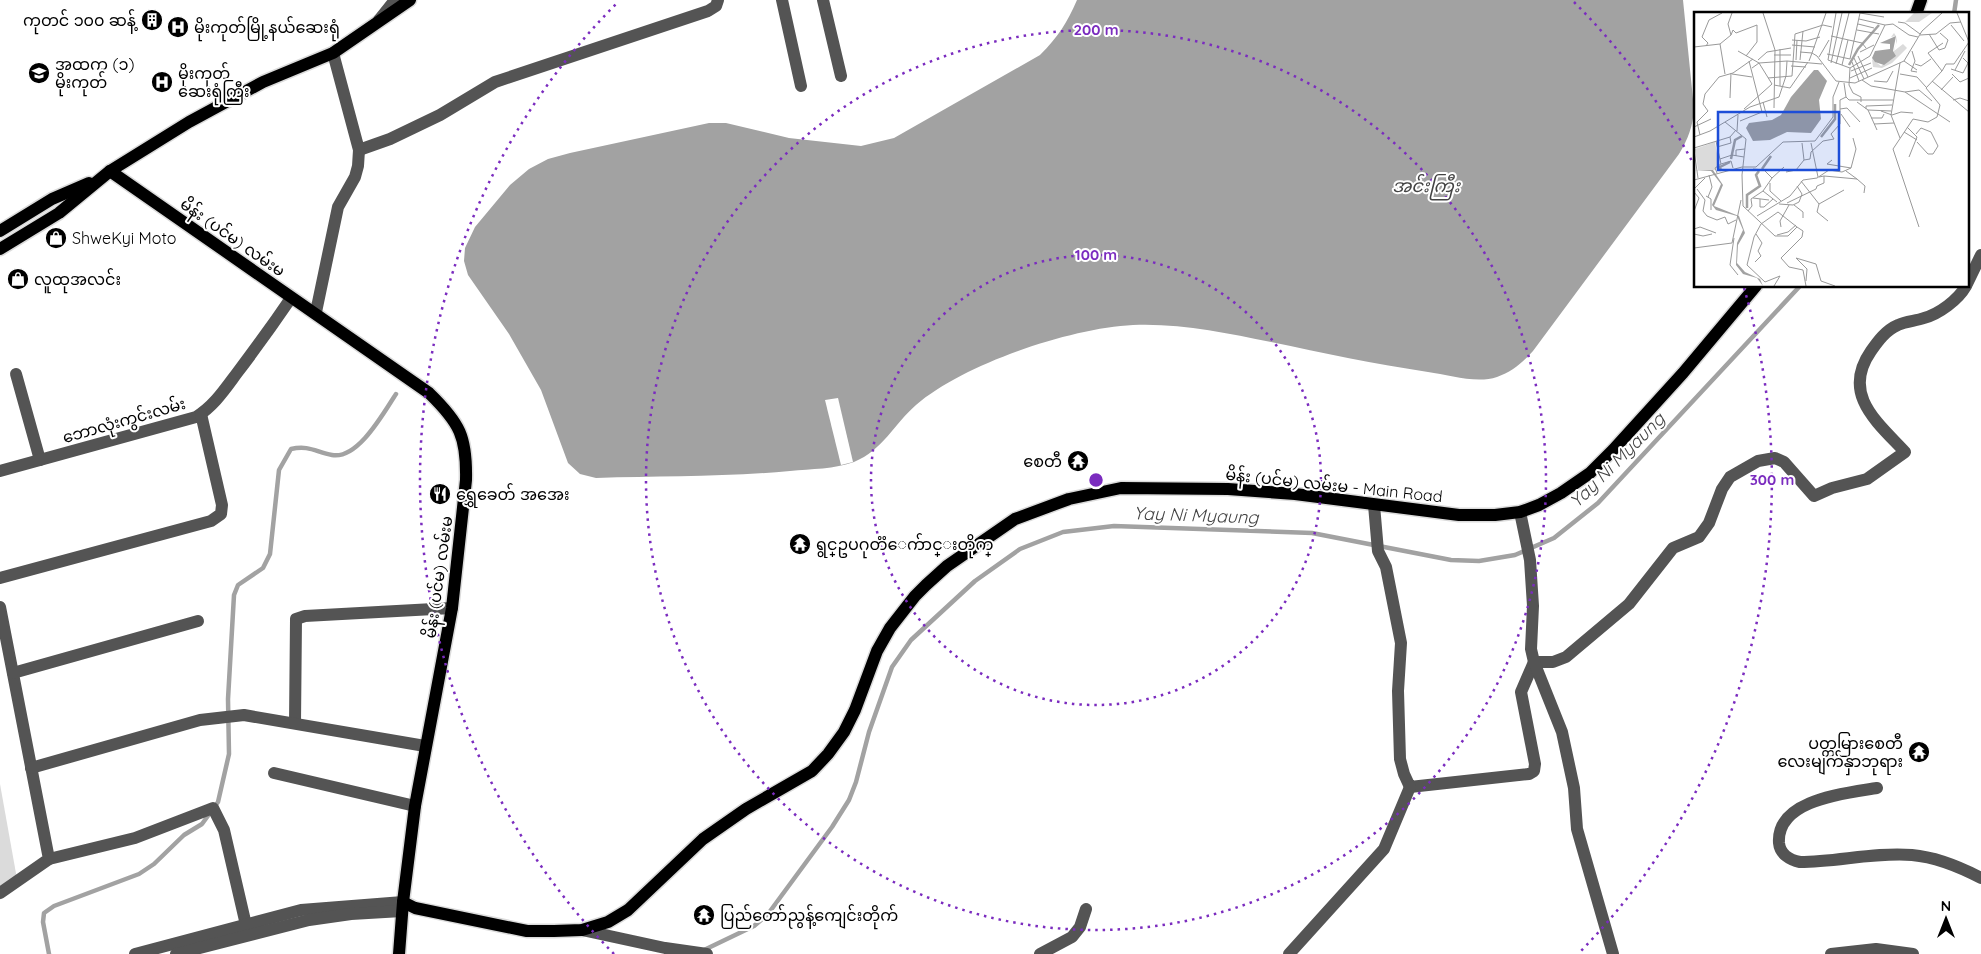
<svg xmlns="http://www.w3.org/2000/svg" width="1981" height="954" viewBox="0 0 1981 954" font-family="Quicksand,'Noto Sans Myanmar',sans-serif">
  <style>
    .green { fill: #dbdbdb }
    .water { fill: #a2a2a2 }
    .pier { fill: #fff }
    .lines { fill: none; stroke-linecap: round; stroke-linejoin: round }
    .stream { stroke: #a2a2a2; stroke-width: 4.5 }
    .major-casing { stroke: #dbdbdb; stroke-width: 15 }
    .minor { stroke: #545454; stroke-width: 12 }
    .major { stroke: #000; stroke-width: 12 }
    .ring { fill: none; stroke: #7b2cbf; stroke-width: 2.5; stroke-dasharray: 2.5 5 }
    .labels { text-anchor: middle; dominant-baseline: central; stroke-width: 4; stroke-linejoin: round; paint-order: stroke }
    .poi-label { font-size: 16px; fill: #000; stroke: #fff; text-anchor: start }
    .street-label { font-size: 16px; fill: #000; stroke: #fff }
    .water-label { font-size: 18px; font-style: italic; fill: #434343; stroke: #fff }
    .inset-river { fill: none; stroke: #a2a2a2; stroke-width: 2.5 }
    .inset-road { fill: none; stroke: #999; stroke-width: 1 }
    .view { fill: #1d4ed8; fill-opacity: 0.15; stroke: #1d4ed8; stroke-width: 2.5 }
    .inset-edge { fill: none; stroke: #000; stroke-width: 2.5 }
    .centre { fill: #7b2cbf; stroke: #fff; stroke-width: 2.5 }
    .ring-label { font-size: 15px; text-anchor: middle; font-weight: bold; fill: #7b2cbf; stroke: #fff; stroke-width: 4; stroke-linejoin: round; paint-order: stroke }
  </style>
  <rect width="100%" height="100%" fill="#fff"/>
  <path class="green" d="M0 784 17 879 0 900Z"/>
  <path class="water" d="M1077 0H1683L1694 109C1693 126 1688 139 1679 154L1533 351C1523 362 1512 372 1497 377 1477 384 1449 375 1428 372 1375 364 1323 353 1271 342 1226 333 1180 323 1133 325 1070 328 964 364 916 405 894 424 883 450 854 462 835 469 811 469 790 471 726 477 661 476 596 478L580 474 568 463 541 390 509 334 468 275 464 261 465 248 475 227 510 185 529 169 548 159 570 153 709 123H726L789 138 861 146 894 138 1040 55C1058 37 1067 23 1077 0Z"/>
  <path class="pier" d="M838 398 853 462 841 465 825 400Z"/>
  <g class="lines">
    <g class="stream">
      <path d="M1954 14 1956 0"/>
      <path d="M704 950 754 926 768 914 832 827 849 800 856 782 869 732 892 667 911 640 975 581 1020 549 1063 532 1114 526 1312 533 1451 560 1479 561 1515 555 1554 538 1598 503 1800 286"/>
      <path d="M49 954 43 922 44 913 54 906 139 874 154 864 184 835 202 824 218 802 229 754 228 699 234 595 238 585 263 568 270 554 279 470 291 449C309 445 316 452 332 455 358 460 384 412 396 394"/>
    </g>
    <g class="major-casing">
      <g id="major">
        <path d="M1916 14 1921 0"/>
        <path d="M110 171 429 393C460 423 467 437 466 480L452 608 415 806 403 902 399 954"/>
        <path d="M0 231 52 199 89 183"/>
        <path d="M0 249 59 213 110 171 189 122 263 82 333 53 410 0"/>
        <path d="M403 902 415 908 527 931H554L582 930 608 922 628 910 703 839 746 809 812 771 828 754 844 732 855 710 877 651 890 628 915 596 926 585 947 566 1015 519 1069 499 1121 488 1228 489 1295 494 1459 515H1495L1520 512 1539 505 1561 493 1590 473 1613 450 1683 373 1756 286"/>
      </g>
    </g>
    <g class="minor">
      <path d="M782 0 801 86"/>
      <path d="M823 0 841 76"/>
      <path d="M379 20 395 0"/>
      <path d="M359 150 390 139 440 115 495 82 708 11 716 6 718 0"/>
      <path d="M1967 284 1981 255"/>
      <path d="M316 312 338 207 355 177 358 166 359 150 333 53"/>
      <path d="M16 374 40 460"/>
      <path d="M0 471 196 417C214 406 225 389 237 373 256 348 274 323 291 298"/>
      <path d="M1374 505 1378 551 1386 567 1401 643 1398 691 1400 759 1404 774 1410 787 1529 774 1534 771 1535 764 1521 692 1534 662H1553L1566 657 1629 604 1673 548 1699 537 1709 523 1722 489 1730 477 1758 461 1775 458 1784 462 1814 496 1832 488 1867 479 1905 452C1877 422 1841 394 1871 351 1878 341 1886 330 1898 325 1906 321 1916 321 1924 318 1939 314 1958 300 1966 286"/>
      <path d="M1520 512 1530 560 1533 606 1531 649 1534 662 1562 732 1574 788 1577 829 1613 954"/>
      <path d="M0 578 211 521 221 514 222 505 201 414"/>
      <path d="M0 607 49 859 0 893"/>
      <path d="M13 673 198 621"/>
      <path d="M295 723 296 619 305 616 452 608"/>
      <path d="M31 768 200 720 244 715 425 746"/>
      <path d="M274 773 415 806"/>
      <path d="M1877 788C1847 793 1776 799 1779 843 1780 854 1790 860 1800 862 1837 862 1874 852 1912 855 1935 857 1960 867 1981 878"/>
      <path d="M49 859 135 838 213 808 224 830 246 925"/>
      <path d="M582 930 665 948 707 954"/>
      <path d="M135 954 301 910 403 902"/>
      <path d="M176 954 309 920 351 914 402 911"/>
      <path d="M1040 954 1072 937 1080 927 1086 909"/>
      <path d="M1289 954 1384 849 1410 787"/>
      <path d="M1831 954 1876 949 1913 954"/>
    </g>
    <use href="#major" class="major"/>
  </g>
  <g class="ring">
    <circle cx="1096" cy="480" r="225"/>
    <circle cx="1096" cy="480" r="450"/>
    <path d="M614 954A676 676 0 0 1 618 2M1574 2A676 676 0 0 1 1693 163M1744 288A676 676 0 0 1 1578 954"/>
  </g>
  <defs>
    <g id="building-disc" transform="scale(1.125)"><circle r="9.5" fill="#000" stroke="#fff"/><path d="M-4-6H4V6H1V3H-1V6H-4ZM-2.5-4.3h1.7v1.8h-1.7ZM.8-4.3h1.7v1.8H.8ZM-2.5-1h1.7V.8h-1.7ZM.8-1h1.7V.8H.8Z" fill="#fff"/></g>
    <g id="hospital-disc" transform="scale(1.125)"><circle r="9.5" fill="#000" stroke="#fff"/><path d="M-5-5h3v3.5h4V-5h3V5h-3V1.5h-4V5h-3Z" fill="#fff"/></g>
    <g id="school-disc" transform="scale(1.125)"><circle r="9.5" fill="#000" stroke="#fff"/><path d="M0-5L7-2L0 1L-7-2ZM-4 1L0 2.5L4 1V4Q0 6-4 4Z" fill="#fff"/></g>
    <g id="shop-disc" transform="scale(1.125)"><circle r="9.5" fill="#000" stroke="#fff"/><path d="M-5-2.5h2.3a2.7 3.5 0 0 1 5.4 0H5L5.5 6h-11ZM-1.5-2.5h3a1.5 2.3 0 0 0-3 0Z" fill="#fff"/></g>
    <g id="temple-disc" transform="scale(1.125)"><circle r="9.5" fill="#000" stroke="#fff"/><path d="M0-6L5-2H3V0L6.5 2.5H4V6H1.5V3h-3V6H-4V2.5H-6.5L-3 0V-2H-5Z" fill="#fff"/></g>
    <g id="restaurant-disc" transform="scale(1.125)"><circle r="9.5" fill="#000" stroke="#fff"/><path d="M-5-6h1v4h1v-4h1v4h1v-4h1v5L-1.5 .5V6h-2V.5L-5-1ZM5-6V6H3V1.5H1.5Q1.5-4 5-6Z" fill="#fff"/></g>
  </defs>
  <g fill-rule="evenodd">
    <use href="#building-disc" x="152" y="20"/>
    <use href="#hospital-disc" x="178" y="27"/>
    <use href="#school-disc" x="39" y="73"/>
    <use href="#hospital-disc" x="162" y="82"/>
    <use href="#shop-disc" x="56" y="238"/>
    <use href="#shop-disc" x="18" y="279"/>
    <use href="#temple-disc" x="1078" y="461"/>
    <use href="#restaurant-disc" x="440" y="494"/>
    <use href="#temple-disc" x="800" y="544"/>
    <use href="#temple-disc" x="1919" y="752"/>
    <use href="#temple-disc" x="704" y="915"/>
  </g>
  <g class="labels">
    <g class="poi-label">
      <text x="136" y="20" text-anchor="end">ကုတင် ၁၀၀ ဆန့်</text>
      <text x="194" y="27">မိုးကုတ်မြို့နယ်ဆေးရုံ</text>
      <text x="55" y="64">အထက (၁)<tspan x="55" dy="18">မိုးကုတ်</tspan></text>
      <text x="178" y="73">မိုးကုတ်‌<tspan x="178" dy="18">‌ဆေးရုံကြီး</tspan></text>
      <text x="72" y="238">ShweKyi Moto</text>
      <text x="34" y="279">လူထုအလင်း</text>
      <text x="1062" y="461" text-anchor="end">စေတီ</text>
      <text x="456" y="494">ရွှေခေတ် အအေး</text>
      <text x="816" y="544">ရွင္ဥပဂုတၱေက်ာင္းတိုက္</text>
      <text x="1903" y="743" text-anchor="end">ပတ္တမြား‌စေတီ‌<tspan x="1903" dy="18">လေးမျက်နှာဘုရား</tspan></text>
      <text x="720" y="915">ပြည်‌‌တော်ညွန့်ကျေင်းတိုက်</text>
    </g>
    <g class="street-label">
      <text transform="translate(233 237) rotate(35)">မိန်း (ပင်မ) လမ်းမ</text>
      <text transform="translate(124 420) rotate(-16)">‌ဘောလုံးကွင်းလမ်း</text>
      <text transform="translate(1334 485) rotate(6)">မိန်း (ပင်မ) လမ်းမ - Main Road</text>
      <text transform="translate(438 577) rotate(-82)">မိန်း (ပင်မ) လမ်းမ</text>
    </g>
    <g class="water-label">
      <text x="1426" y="185">အင်းကြီး</text>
      <text transform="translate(1617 460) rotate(-45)">Yay Ni Myaung</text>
      <text transform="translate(1196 515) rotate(2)">Yay Ni Myaung</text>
    </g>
  </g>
  <g transform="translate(1694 12)">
    <rect width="275" height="275" fill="#fff"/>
    <path d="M220 1 232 2 238 1 225 10H211ZM200 21 202 24 203 29 200 39 209 32 213 36 198 51 188 56 179 55 178 47 187 54 197 47 202 32V24L197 25ZM21 130 25 153 21 158H4L1 137Z" fill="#dbdbdb"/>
    <path d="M202 24 199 39 202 44 190 53 181 50 178 46 181 39 196 37V32L186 31ZM120 58H124L133 69 125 88 127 107 117 121 93 120 76 128 59 129 52 116 55 111 78 108 87 103 97 85ZM0 158H19L29 173 20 194 45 204 51 221 44 233 43 251 51 260 66 267 69 274 63 266 49 262 42 253 43 231 49 218 43 204 22 198 18 193 27 172 17 159Z" fill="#a2a2a2"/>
    <path class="inset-river" d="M155 53 164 37 185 13M127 125 141 107V92M37 147 41 128 48 124M68 157 77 144M27 159 26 155 36 150M53 196V183L66 174 62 163 65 159"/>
    <path class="inset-road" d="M69 1 81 38 80 96M142 1 134 48 156 56 155 73 159 81 167 85V90M166 1 190 5M165 7 191 13M204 10 211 11 226 22M164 12 180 16M257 13 270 29M163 18 185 22M235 22 245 38 251 36 254 28 246 21M37 23 39 18 42 21 63 13V30L52 44M226 23 242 22 256 11 267 10M137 24 168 31 172 36M98 28 112 29 126 25M26 32 31 62M98 33 121 35M12 34 14 31 8 25 15 8 28 1M0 35 26 32 37 23 34 12 38 1M44 39 65 51 93 49M218 39 221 49 217 59 223 60M106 40 118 41 132 1M166 40 180 33M133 42 156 47 166 1M80 43H97M164 44 174 65M125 45 135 28M160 46 170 67M64 48 73 40 97 36M102 48 103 28M106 48 109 19M115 49 118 41 123 44 142 69 161 71 210 49 228 19 248 1M210 49 223 58M158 50 165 69M137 51 148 1M142 52 155 1M221 52 227 54 237 47M148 53 154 28M97 54 112 55M156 56 176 44 191 13 199 12 215 23 224 25M257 57 269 61 274 51 269 46M261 58 271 39M157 59 177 51M248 59 252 52H260L275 30 263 1M38 62 58 65M206 62 223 65 232 75M258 62 266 70 275 66M74 66 98 64 101 22 129 13 138 15M156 66 178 56M168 68 177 74 211 80 256 110M180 69 193 70 199 59M238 69 275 100M150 71 152 85 155 88H199M80 73 96 76 114 50M86 74V37M247 78 259 65M211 80 225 78 238 89M36 86 37 61M259 88 266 86 275 89M69 90 73 105M163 90 174 98 183 118M50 97 78 72 65 51 58 56M146 97 153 96 166 110M172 97V94L198 93M174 98 197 99M187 99 198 103 207 100 219 101M147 102 156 115M177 106H188L190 102M46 109 68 100 55 49M31 110 52 127 48 163 49 194 81 224H94L103 215 109 219 108 225 87 246 95 255 109 258 112 274M180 112 200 111M0 115 17 107M213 115 223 125 215 145M43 119 44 103M210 120 223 128M222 122 227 116 237 120 244 134 239 142H234L223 130M6 123 3 110 14 99 9 92 11 82 25 65 39 61 59 47M0 125 16 119 56 95 85 85 92 64 93 49 128 52M206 126 197 103 206 51M22 129 27 152 21 156 23 161M108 131 110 148 116 147 117 140 129 129 140 127 137 122 146 112V88L152 85M117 131 124 165M23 135 37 131 36 125M0 136 36 125 42 118M0 138 4 166M42 144V138L51 137M26 147 38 143 50 145M27 152 37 149 39 156M48 155H62L89 130 121 129 139 105V85L145 70M157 156 162 137 159 126M59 157 70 158 78 166M92 160 102 158 110 148M130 164 163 167 152 159M163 167 171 174 170 181M0 168 48 155M107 169 125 192 123 200 134 209M76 171V179L87 189M0 177 11 166M3 177 11 188 9 199 13 204 23 208 31 205 34 212 42 208M69 179 83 190M0 180 5 186 0 199M12 184 17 187V198M14 185 18 175 15 163M59 186 75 188M66 187V195H70L79 187M93 191 122 177 123 174 130 171V164L125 165M85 192 99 193 105 190 108 182 103 174M125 192 150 178M100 193 109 200V206M54 199 58 194 57 187 69 179 78 166 90 155M63 204 96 184 109 168 123 166 135 158 148 160 157 156 133 152 138 148M87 215 86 209 95 193M225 215 199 137 219 107 234 110 243 105 246 93 232 76 248 59 234 41 249 31M0 217 6 215 22 221M0 222 9 224 18 222M83 223 94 220 102 213M40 226 36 253 44 263M0 236 38 231 47 188M61 250 67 244 64 239 68 231 62 222M112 269 113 257 102 246 122 252 127 269 141 274M80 274 86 264 71 270 53 253 60 225 67 212 84 200 103 215"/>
    <path class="view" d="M24 100H145V158H24Z"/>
    <rect width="275" height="275" class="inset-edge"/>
  </g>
  <circle cx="1096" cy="480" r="8" class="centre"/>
  <g class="ring-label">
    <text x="1096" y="35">200 m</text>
    <text x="1096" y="260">100 m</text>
    <text x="1772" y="485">300 m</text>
  </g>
  <g transform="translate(1946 919)" stroke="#ffffff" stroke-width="4" paint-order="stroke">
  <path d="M0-4L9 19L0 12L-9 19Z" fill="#000000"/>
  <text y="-8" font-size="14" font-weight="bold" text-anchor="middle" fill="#000000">N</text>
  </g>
</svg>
